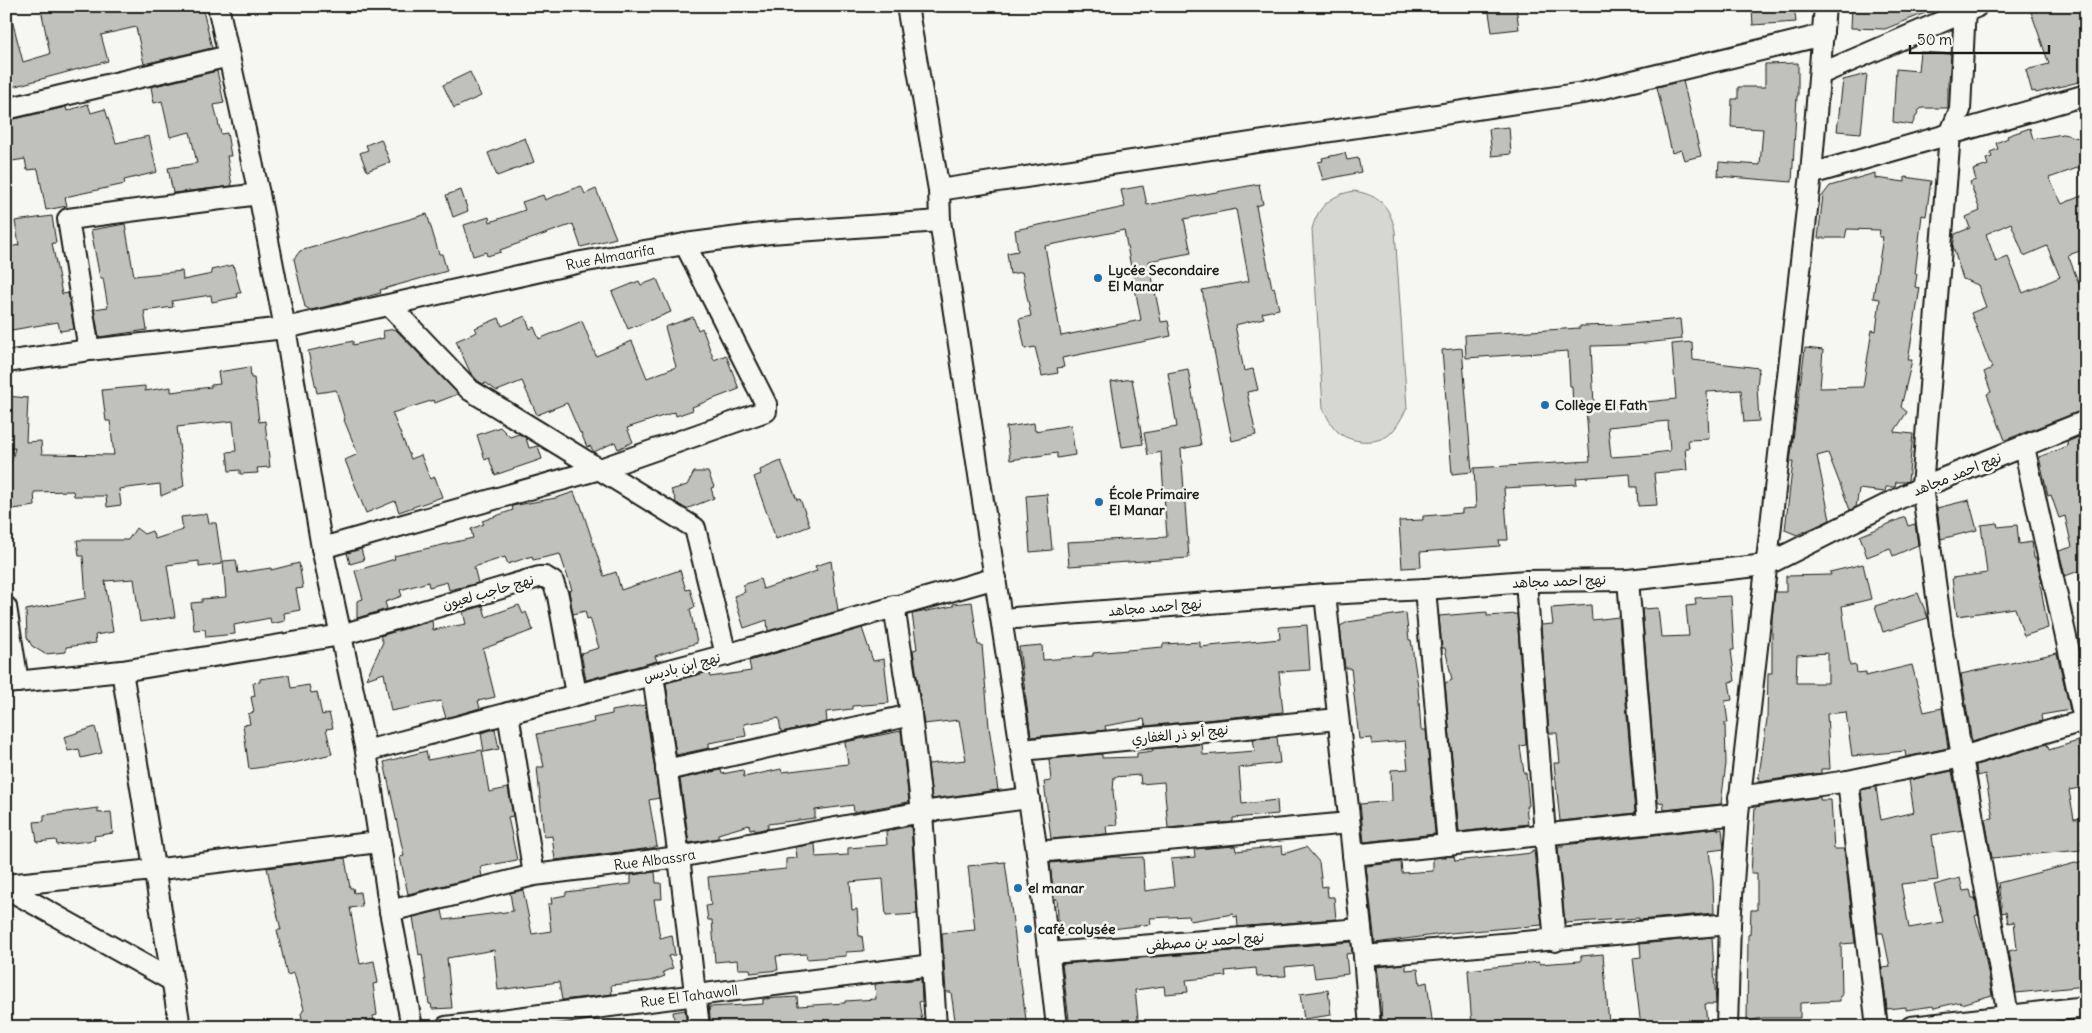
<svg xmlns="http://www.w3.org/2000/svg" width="2092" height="1033" viewBox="0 0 2092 1033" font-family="Delius,'Playpen Sans Arabic',sans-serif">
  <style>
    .green { fill: #d6d6d2; stroke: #797977 }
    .building { fill: #c0c0bd; stroke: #1c1c1c; fill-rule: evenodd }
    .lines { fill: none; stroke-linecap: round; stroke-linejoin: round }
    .minor-casing { stroke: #1c1c1c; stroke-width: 24 }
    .minor { stroke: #f6f6f2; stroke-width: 20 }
    .poi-dot { fill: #1f6fb2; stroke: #f6f6f2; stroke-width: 2 }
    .labels { text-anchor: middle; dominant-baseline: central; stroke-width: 5; stroke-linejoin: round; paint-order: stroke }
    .street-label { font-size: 14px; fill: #1c1c1c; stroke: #f6f6f2 }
    .poi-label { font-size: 14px; font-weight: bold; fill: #1c1c1c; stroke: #f6f6f2; text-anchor: start }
  </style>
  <rect width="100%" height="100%" fill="#f6f6f2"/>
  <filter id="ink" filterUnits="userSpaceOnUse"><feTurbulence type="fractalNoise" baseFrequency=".02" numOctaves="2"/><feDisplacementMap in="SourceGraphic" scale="10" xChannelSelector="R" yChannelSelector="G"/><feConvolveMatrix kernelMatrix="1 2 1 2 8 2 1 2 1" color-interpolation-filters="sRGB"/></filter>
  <g filter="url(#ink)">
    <path class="green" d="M1354 191C1379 195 1390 206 1395 231L1407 408C1402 417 1398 426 1390 434 1377 445 1350 443 1338 432 1331 425 1327 417 1323 408L1312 229C1318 206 1331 195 1354 191Z"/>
    <g class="building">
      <path d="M55 6H128L129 11 149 6H202L212 48 144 64 136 27 101 35 108 61 12 87 9 75 6 76V17L11 16 23 62 50 54 41 9Z"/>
      <path d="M1488 6H1516L1519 29 1492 32Z"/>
      <path d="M1762 6H1794L1796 22 1753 25 1752 10 1762 9Z"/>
      <path d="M1852 6H1940V7L1885 29 1851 28Z"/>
      <path d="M2029 6H2086V80L2036 93 2035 91 2032 92 2026 70 2049 64Z"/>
      <path d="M1920 52 1951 54 1949 81H1948V108H1922L1919 110 1912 125 1893 122 1896 69 1918 71Z"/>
      <path d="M1798 63V96H1797L1792 182 1718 176 1719 162 1760 165 1763 129 1731 127 1732 99H1738V87H1765V64Z"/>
      <path d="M217 71 224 103 214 105 221 134 227 133 231 156H227L232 186 173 193 168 168 197 163 190 132 170 137 162 101 154 103 151 87Z"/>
      <path d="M470 72 481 96 454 108 443 85Z"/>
      <path d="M1867 74 1861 133 1837 131 1843 80Z"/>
      <path d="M1683 81 1701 156 1684 160 1681 150 1672 153 1657 87Z"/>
      <path d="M88 104 91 113 105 109 116 143 149 136 157 172 124 180 125 184 65 197 67 206 46 210 38 169 27 170 25 159 6 162V121L66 107 67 111Z"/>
      <path d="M1509 127 1511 154 1492 156 1489 129Z"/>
      <path d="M2030 128 2033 139 2063 134 2086 140V165L2049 178 2062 204 2086 194V249L2068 255 2086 302V409L2005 440 1987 394 1991 392 1984 372 1992 368 1971 313 1986 307 1978 285 1963 279 1953 247 1955 234 1970 228 1966 217 1980 211 1970 182 1976 180 1973 170 1988 165 1986 159 1992 157 1990 152 1998 149 1996 143 2008 138 2007 136ZM2011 223 2024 256 2047 246 2060 277 2023 293 2008 257 1996 262 1986 234Z"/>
      <path d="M525 138 534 162 497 176 488 153Z"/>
      <path d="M381 139 390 162 367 171 360 153 368 150 366 145Z"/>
      <path d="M1345 153 1347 160 1358 158 1361 172 1323 180 1318 162 1323 161 1322 158Z"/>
      <path d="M1875 173V178L1905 182V177L1931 181 1926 216 1922 215 1915 274H1917L1915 287 1920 288 1908 360H1912L1901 407 1907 412 1894 432 1913 434 1908 481 1904 482H1896L1895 487H1886L1885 492 1859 489 1856 507 1850 510 1828 453 1817 456 1830 520 1797 535 1785 530 1793 462H1790L1805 348 1823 350 1820 388 1863 387 1872 330 1876 331 1880 299 1873 298 1883 237H1879L1880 230 1847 229 1845 238H1818L1823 195 1830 186Z"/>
      <path d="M1259 184 1263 204 1256 206 1272 288 1274 287 1279 309 1262 313 1264 318 1235 325 1244 371 1253 369 1258 390 1247 392 1256 435 1232 441 1202 290 1249 281 1236 209 1184 219 1191 253 1149 261 1161 322 1168 321 1171 336 1062 358 1064 367 1057 368 1058 373 1042 376 1035 347 1025 349 1019 319 1031 316 1022 272 1010 274 1007 253 1018 251 1015 230 1125 207 1121 190 1143 186 1147 205ZM1124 230 1141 320 1061 336 1045 246Z"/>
      <path d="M581 186 585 194 596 189 616 238 581 247 573 224 500 250 501 252 487 256 486 252 473 256 464 225 489 217 490 222 525 210 522 202 543 195 545 200Z"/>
      <path d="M461 190 468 211 453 217 446 195Z"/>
      <path d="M427 214 439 254H442L447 271 380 290 381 293 358 299 311 310 305 307 294 259 300 251Z"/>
      <path d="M52 216 56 243H52L62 294 68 293 74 329 60 331 58 322 6 331V248L19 245 15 221Z"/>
      <path d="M125 224 134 276 182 271 183 280 212 274 211 270 233 265 241 293H237L238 297 212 302 211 295 172 301 173 307 144 311 147 330 99 337 94 309 108 307 103 278H100L91 230Z"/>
      <path d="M657 279 671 312 628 329 612 292 639 281 641 285Z"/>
      <path d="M525 316 530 329 534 327 539 339 582 321 596 356 632 341 647 378 676 367 665 327 693 317 698 330 702 328 714 360 726 355 739 389 692 407 693 410 676 416 675 412 627 428 633 442 618 449 615 442 594 452 590 446 587 447 581 433H580L567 403 537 415 522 381 497 391 486 383 483 384 478 381 470 372 456 341 477 332 475 328 499 318 502 326Z"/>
      <path d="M1680 319 1682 339 1626 345 1591 346 1594 405 1573 406 1572 386H1570L1568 351 1466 358 1465 335 1580 328V326L1620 325Z"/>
      <path d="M395 329 458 394 435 403 434 400 392 413 411 459 421 455 430 479 435 477 442 497 399 512 395 501 366 513 345 460 358 454 344 420H345L336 390 317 393 308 351 353 341V345L384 338 383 331Z"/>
      <path d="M1692 342 1693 360 1759 368 1757 387 1759 421 1744 422 1741 390 1707 392 1709 439 1688 440 1689 448H1685L1687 470 1654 473 1657 505 1638 506 1637 487H1631L1630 474 1576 478 1577 484 1504 488 1508 540H1499L1500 546 1420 552 1421 567 1402 568 1399 521 1423 520V516L1462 513V509L1476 508 1474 468 1590 461 1586 408 1676 399 1672 344ZM1668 421 1670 451 1654 453V454L1611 457 1608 427Z"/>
      <path d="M1462 348 1472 472 1452 474 1442 350Z"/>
      <path d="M250 367 251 378H254L259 422 265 421 270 467 257 468 258 473 240 474V470L229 471 227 452 236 451 233 421 177 427 184 486 161 496 160 484 119 489 121 505 107 507 106 496H74L73 491 34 492 35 506 13 509 6 502V483L15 448 6 449V396L28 398 26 442 41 441 42 454 114 455 110 421H106L102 390 145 386V391L171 387V392L211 387V385L220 384 218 372Z"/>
      <path d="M1188 369 1201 445 1181 449 1189 558 1069 566 1067 542 1167 537 1161 452 1148 455 1144 433 1177 427 1168 373Z"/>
      <path d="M1132 379 1143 444 1122 447 1111 382Z"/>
      <path d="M1034 423 1035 431 1071 425 1075 455 1057 458V453L1010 460 1006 427Z"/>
      <path d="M500 427 510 437 519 434 526 438 529 448 538 446 542 459 495 475 489 458 485 460 477 435Z"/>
      <path d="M2086 434V578L2080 579 2079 571 2065 576 2059 551 2072 547 2065 516 2059 518 2051 495 2048 496 2039 457 2068 446 2067 442Z"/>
      <path d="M781 461 797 500 800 499 810 526 776 539 754 477 761 474 760 470Z"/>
      <path d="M694 472H708L714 487 711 488 714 498 686 509 675 502 676 500 671 490 687 485Z"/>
      <path d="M574 492 578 503H580L604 576 616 572 621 590 680 570 686 590 690 589 695 607 690 609 697 643 655 656 657 661 586 680 581 653 599 648 590 618 587 619 585 611 573 614 569 591 572 590 560 554 533 560 532 556 508 564 505 557 474 567 478 583 458 588 449 590 447 582 429 587 428 582 400 590 402 596 385 602 387 609 357 618V601L363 599 355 571 395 559 394 556 473 538 471 529 484 524 482 521 513 510 512 506 556 498Z"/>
      <path d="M1047 494 1052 550 1030 552 1026 496Z"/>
      <path d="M1969 500 1977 530 1941 539 1937 508Z"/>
      <path d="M207 514 209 523H216L222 564 199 567V561L167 565 175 617 140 622 134 579 105 581 113 632 95 635 96 643 66 647V652L45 654 32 646 27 637 26 610 86 598 83 556H79L77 540H128L136 528 144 534 152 531 155 539 183 530 181 517Z"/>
      <path d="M1905 517 1908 526 1915 524 1918 545 1893 556 1890 548 1867 557 1860 536Z"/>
      <path d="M1997 523 1998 527 2017 525 2019 544 2032 542 2034 558H2036L2042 582 2040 583 2048 628 2024 636 2015 608 1957 616 1952 578 1987 573 1981 525Z"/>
      <path d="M361 549 364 560 350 564 347 553Z"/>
      <path d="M236 560 238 573 271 568V570L299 563 303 588 296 589 300 610 284 613 285 621 271 624 270 618 234 625 235 634 206 637 205 629 194 630 191 603 202 602V599L226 597 223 561Z"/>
      <path d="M831 561 838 611 768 631 767 620 744 628 734 596 745 592 743 585 760 579 763 589 817 571 815 566Z"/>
      <path d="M1863 564 1871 599 1842 606 1850 666 1856 665 1857 673 1866 672V676L1912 665 1924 712 1942 708 1948 748 1906 757 1905 751 1852 756 1846 712 1827 714 1830 769H1821V773L1758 782 1767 719 1768 673H1772V619L1775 592H1786V576L1831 575 1830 572ZM1828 653V683H1796L1797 655Z"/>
      <path d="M1918 593 1928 618 1883 632 1875 606Z"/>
      <path d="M1731 596 1734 650H1731L1735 681 1729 682 1732 700 1725 701 1728 723H1725L1726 763 1721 804 1664 810 1663 802 1658 803 1642 609 1658 608 1661 637 1689 636 1686 606 1696 605 1695 598Z"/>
      <path d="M972 602 978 645H982L989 727 998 790 932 799 928 764 966 760 959 720 924 724 913 650 917 649 912 614 953 606V604Z"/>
      <path d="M519 605 523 614 526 612 533 630 483 649 495 697 478 701 480 708 446 718 441 701 391 711 384 673 366 679 383 642 380 636 432 621 433 630 466 624 463 612 483 606 486 617Z"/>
      <path d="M1591 605 1592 620 1619 617 1635 813 1560 821 1554 763H1560L1557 733H1549L1541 625 1553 624 1551 608Z"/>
      <path d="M1487 612V616L1517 614 1526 745 1520 746 1524 773H1526L1529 806H1526L1528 824 1459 832 1445 683 1452 680 1445 648H1442L1439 616Z"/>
      <path d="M1406 613 1409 640H1411L1418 686 1421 730H1426L1435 834 1364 842 1360 804 1392 801 1391 770 1408 769 1405 741 1372 744V738L1359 739 1351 668H1345L1340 626 1348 622Z"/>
      <path d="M1307 625 1310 670 1279 672 1283 712 1146 726 1144 719 1105 726 1106 730 1031 737 1019 647 1042 645 1043 660 1093 656V653L1163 647V644L1200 642V647L1280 639 1279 627Z"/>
      <path d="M862 628 873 661 884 659 889 703 852 706V709L826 712 827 722 781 732 779 718 744 724 746 736 709 743V748L676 755 666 683 709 672 710 677 751 671 749 661Z"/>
      <path d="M2057 653 2070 710 2041 715 2042 721 1972 742 1961 674Z"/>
      <path d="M289 675 291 688 309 685 311 693 317 692 322 715 329 713 333 728 326 729 332 754 293 763 249 769 243 725 250 724 248 714 254 712 251 697 255 696 253 683 260 682V679Z"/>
      <path d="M645 705 659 798 649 800 657 846 652 848 555 860 552 836 544 837 537 767H544L537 734 583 725 594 722 593 718 612 714V711Z"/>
      <path d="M95 727 102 753 81 758 79 749 68 751 64 737Z"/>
      <path d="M495 729 499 749 484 752 481 733Z"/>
      <path d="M901 731 909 802 854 812 853 805 815 810V818L768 824V828L755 831V828L750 829 749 825 718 834V838L689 843 680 779 721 770 722 774 743 770 744 777 781 769 782 772 848 764 845 742Z"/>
      <path d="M1277 737 1280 763 1239 768 1242 804 1277 800 1278 814 1233 818V822L1168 828 1164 782 1141 784 1140 775 1114 777 1113 792 1117 825 1106 826 1107 834 1051 839 1044 782 1051 781 1049 759 1102 754V758L1137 757V753L1153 751 1152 749 1202 744 1203 755 1255 751 1253 739Z"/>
      <path d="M2078 741 2085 787 2069 790 2074 819 2086 818V838L2081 839 2082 850 1992 858 1985 819 1993 818 1985 774 1977 776 1976 765 2047 744 2049 750Z"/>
      <path d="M482 750 489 792 508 788 513 816 508 817 517 860 480 867 482 876 408 894 400 857 404 856 384 762 426 751 428 760Z"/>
      <path d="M1952 771 1963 830 1932 835 1938 880 1901 884 1909 928 1943 922 1934 885 1960 878 1963 891 1970 890 1972 898H1975L1978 915 1975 916 1983 944 1992 995 1961 1004 1960 1002 1934 1008 1933 1006 1906 1010V1007L1887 1009 1882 968 1890 967 1883 933H1878L1861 790 1876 787 1881 820 1914 812 1909 780Z"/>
      <path d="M1820 797V800H1831L1834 849H1844L1855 943 1841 944 1842 996H1840V1001L1800 1003V1018H1763L1747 1021 1748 935 1750 934 1751 910H1757V873H1751L1755 807Z"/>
      <path d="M98 808V813L111 812 113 833 94 836 95 840 72 843 57 845 56 840 37 842 34 822 44 821V815Z"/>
      <path d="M911 826 917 914 886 916 883 879 850 882 852 910 857 909 859 936H862L864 951 846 952V956L807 959 806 954 776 956 778 970 751 973 750 969H738L737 960 715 962 712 920H708L706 906 711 905 708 877 786 869V859L797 858 796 847 815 844 816 857 848 855V848L887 845 886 831Z"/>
      <path d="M1718 828V830L1722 829 1724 849 1709 851 1713 882 1714 913 1639 920V918L1607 920 1565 923 1558 847H1563V845Z"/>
      <path d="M1235 846 1236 851 1282 846 1283 854 1306 847 1319 862 1322 887 1327 886 1328 897H1334L1336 919 1238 927 1237 916 1234 917 1233 914 1190 921 1189 916 1150 918 1151 924 1059 936 1057 899H1054L1050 863 1112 857H1120V858L1143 857 1145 891 1174 887 1171 859 1195 857 1194 849Z"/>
      <path d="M1532 850H1534L1542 925 1450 933 1375 943 1366 866 1401 862 1402 873 1433 871V858L1454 856 1455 861 1532 853Z"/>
      <path d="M345 858 350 888H353L354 893 360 892 362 906 350 908 360 964 374 961 378 983 373 984 377 1015 373 1016 375 1027H343L342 1021 321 1027H304L301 1014 304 1009 294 973 287 975 277 930H281L267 868Z"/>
      <path d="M2083 861 2086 878V986L2016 993 2009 951 2017 949 2014 922 2008 923 2006 912 2002 913 1998 883Z"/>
      <path d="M1005 862 1027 1027H956L951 992H946L942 933 975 930 968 866Z"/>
      <path d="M655 872 656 883H661L662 899H654L660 938 672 935 675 955 668 956 673 968 663 972 665 976 651 981 611 985 612 994 562 1000 559 982 498 990 494 950 447 958 452 1008 432 1009 431 1004H429L422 954 419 955 413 917 442 910 444 920 513 911 510 893 523 890 532 934 551 931 548 904H552L551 898 566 895V892L631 884V875Z"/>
      <path d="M1712 937 1716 1004H1705L1707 1022 1673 1027H1641L1633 958 1641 957 1640 944Z"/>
      <path d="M1351 942 1352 953 1346 954 1348 974 1315 978 1313 964 1285 967 1286 976 1257 977 1256 968 1225 971 1226 976 1186 980 1188 992 1165 994 1164 986 1135 990 1139 1027H1070L1062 964Z"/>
      <path d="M1603 954 1609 1024 1574 1027H1472L1468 970 1539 962V964L1581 961V956Z"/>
      <path d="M1406 964V970L1418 969 1420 984 1427 982 1433 1027H1382L1381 998 1377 967Z"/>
      <path d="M921 979 922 1001 919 1002 923 1027H711L709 1007 763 1004V999L797 997 798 1006 845 1003V1001L876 999 875 984Z"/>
      <path d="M1328 990 1331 1015 1304 1019 1300 994Z"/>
      <path d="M685 1010 687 1027H675L673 1012Z"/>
    </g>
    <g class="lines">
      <g class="minor-casing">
        <g id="minor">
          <path d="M218 6 259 194 285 328 322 548 366 751 390 911 412 1027"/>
          <path d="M907 6 939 190 940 221 1037 852 1057 1027"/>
          <path d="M1965 6 1960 110 1950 134 1922 487 1942 633 1962 757 2008 1015"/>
          <path d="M1820 74 1976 7"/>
          <path d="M6 109 229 56"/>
          <path d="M1811 174 2086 95"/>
          <path d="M939 190 1583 93 1823 35"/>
          <path d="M389 305 470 390 695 528 726 655"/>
          <path d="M89 350 68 219 259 194"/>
          <path id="s1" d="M6 362 89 350 285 328 581 262 685 244 770 233 940 221"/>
          <path d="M2024 447 2086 728"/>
          <path d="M322 548 600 469 766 411V404L685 244"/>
          <path d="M1628 580 1648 824"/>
          <path d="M1526 581 1545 835 1555 941"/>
          <path d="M1425 589 1448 845"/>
          <path d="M1325 594 1364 956 1370 1027"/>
          <path d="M894 606 911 715 922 812 936 1027"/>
          <path d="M6 607 18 682"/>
          <path d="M1002 619 1325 594 1425 589 1526 581 1628 580 1766 565 1922 487 2086 421"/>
          <path d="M122 671 180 1027"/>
          <path d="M653 675 679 857 699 1027"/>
          <path d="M6 683 122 671 341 635 539 577H545L553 582 558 596 576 694"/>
          <path d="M508 713 534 875"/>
          <path d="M1022 750 1338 719"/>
          <path d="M366 751 726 655 996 578"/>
          <path d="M666 770 911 715"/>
          <path d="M1848 781 1877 1027"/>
          <path d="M1739 797 1848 781 1962 757 2086 720"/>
          <path d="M1037 852 1349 823"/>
          <path d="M1353 855 1738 814"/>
          <path d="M6 885 153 870 378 842"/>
          <path d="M6 888 171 980"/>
          <path id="s2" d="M390 911 534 875 679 857 922 812 1029 798"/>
          <path d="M1049 953 1361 929"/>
          <path d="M1364 956 1730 924"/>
          <path id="s3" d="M446 1027 932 965"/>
          <path d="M1727 1027 1730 924 1738 814 1811 174 1825 6"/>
          <path d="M1911 1027 2086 1007"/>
        </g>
      </g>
      <use href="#minor" class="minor"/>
    </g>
  </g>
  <g class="poi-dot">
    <circle cx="1098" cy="278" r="5"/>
    <circle cx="1545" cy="405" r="5"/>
    <circle cx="1099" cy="502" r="5"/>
    <circle cx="1018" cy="888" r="5"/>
    <circle cx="1028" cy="929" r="5"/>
  </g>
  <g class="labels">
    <g class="street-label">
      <text stroke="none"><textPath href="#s1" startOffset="614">Rue Almaarifa</textPath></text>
      <text transform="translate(1957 474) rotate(-22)">نهج احمد مجاهد</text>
      <text transform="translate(1559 581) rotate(-2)">نهج احمد مجاهد</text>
      <text transform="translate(488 592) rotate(-16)">نهج حاجب لعيون</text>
      <text transform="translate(1155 607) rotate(-5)">نهج احمد مجاهد</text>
      <text transform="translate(682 667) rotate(-15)">نهج ابن باديس</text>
      <text transform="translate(1180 734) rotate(-6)">نهج أبو ذر الغفاري</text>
      <text stroke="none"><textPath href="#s2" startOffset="270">Rue Albassra</textPath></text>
      <text transform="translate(1205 941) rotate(-4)">نهج احمد بن مصطفى</text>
      <text stroke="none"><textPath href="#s3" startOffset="245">Rue El Tahawoll</textPath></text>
    </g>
    <g class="poi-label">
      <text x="1108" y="270">Lycée Secondaire<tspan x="1108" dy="16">El Manar</tspan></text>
      <text x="1555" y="405">Collège El Fath</text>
      <text x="1109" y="494">École Primaire<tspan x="1109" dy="16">El Manar</tspan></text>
      <text x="1028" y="888">el manar</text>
      <text x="1038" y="929">café colysée</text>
    </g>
  </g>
  <rect width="2092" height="1033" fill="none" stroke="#f6f6f2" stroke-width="25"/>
  <rect x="12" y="12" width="2067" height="1008" fill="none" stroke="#1c1c1c" stroke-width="2" filter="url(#ink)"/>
  <path d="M1910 45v8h139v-8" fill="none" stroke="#1c1c1c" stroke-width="2.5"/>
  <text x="1917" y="45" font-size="15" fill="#1c1c1c" stroke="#f6f6f2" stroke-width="4" paint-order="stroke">50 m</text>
</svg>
